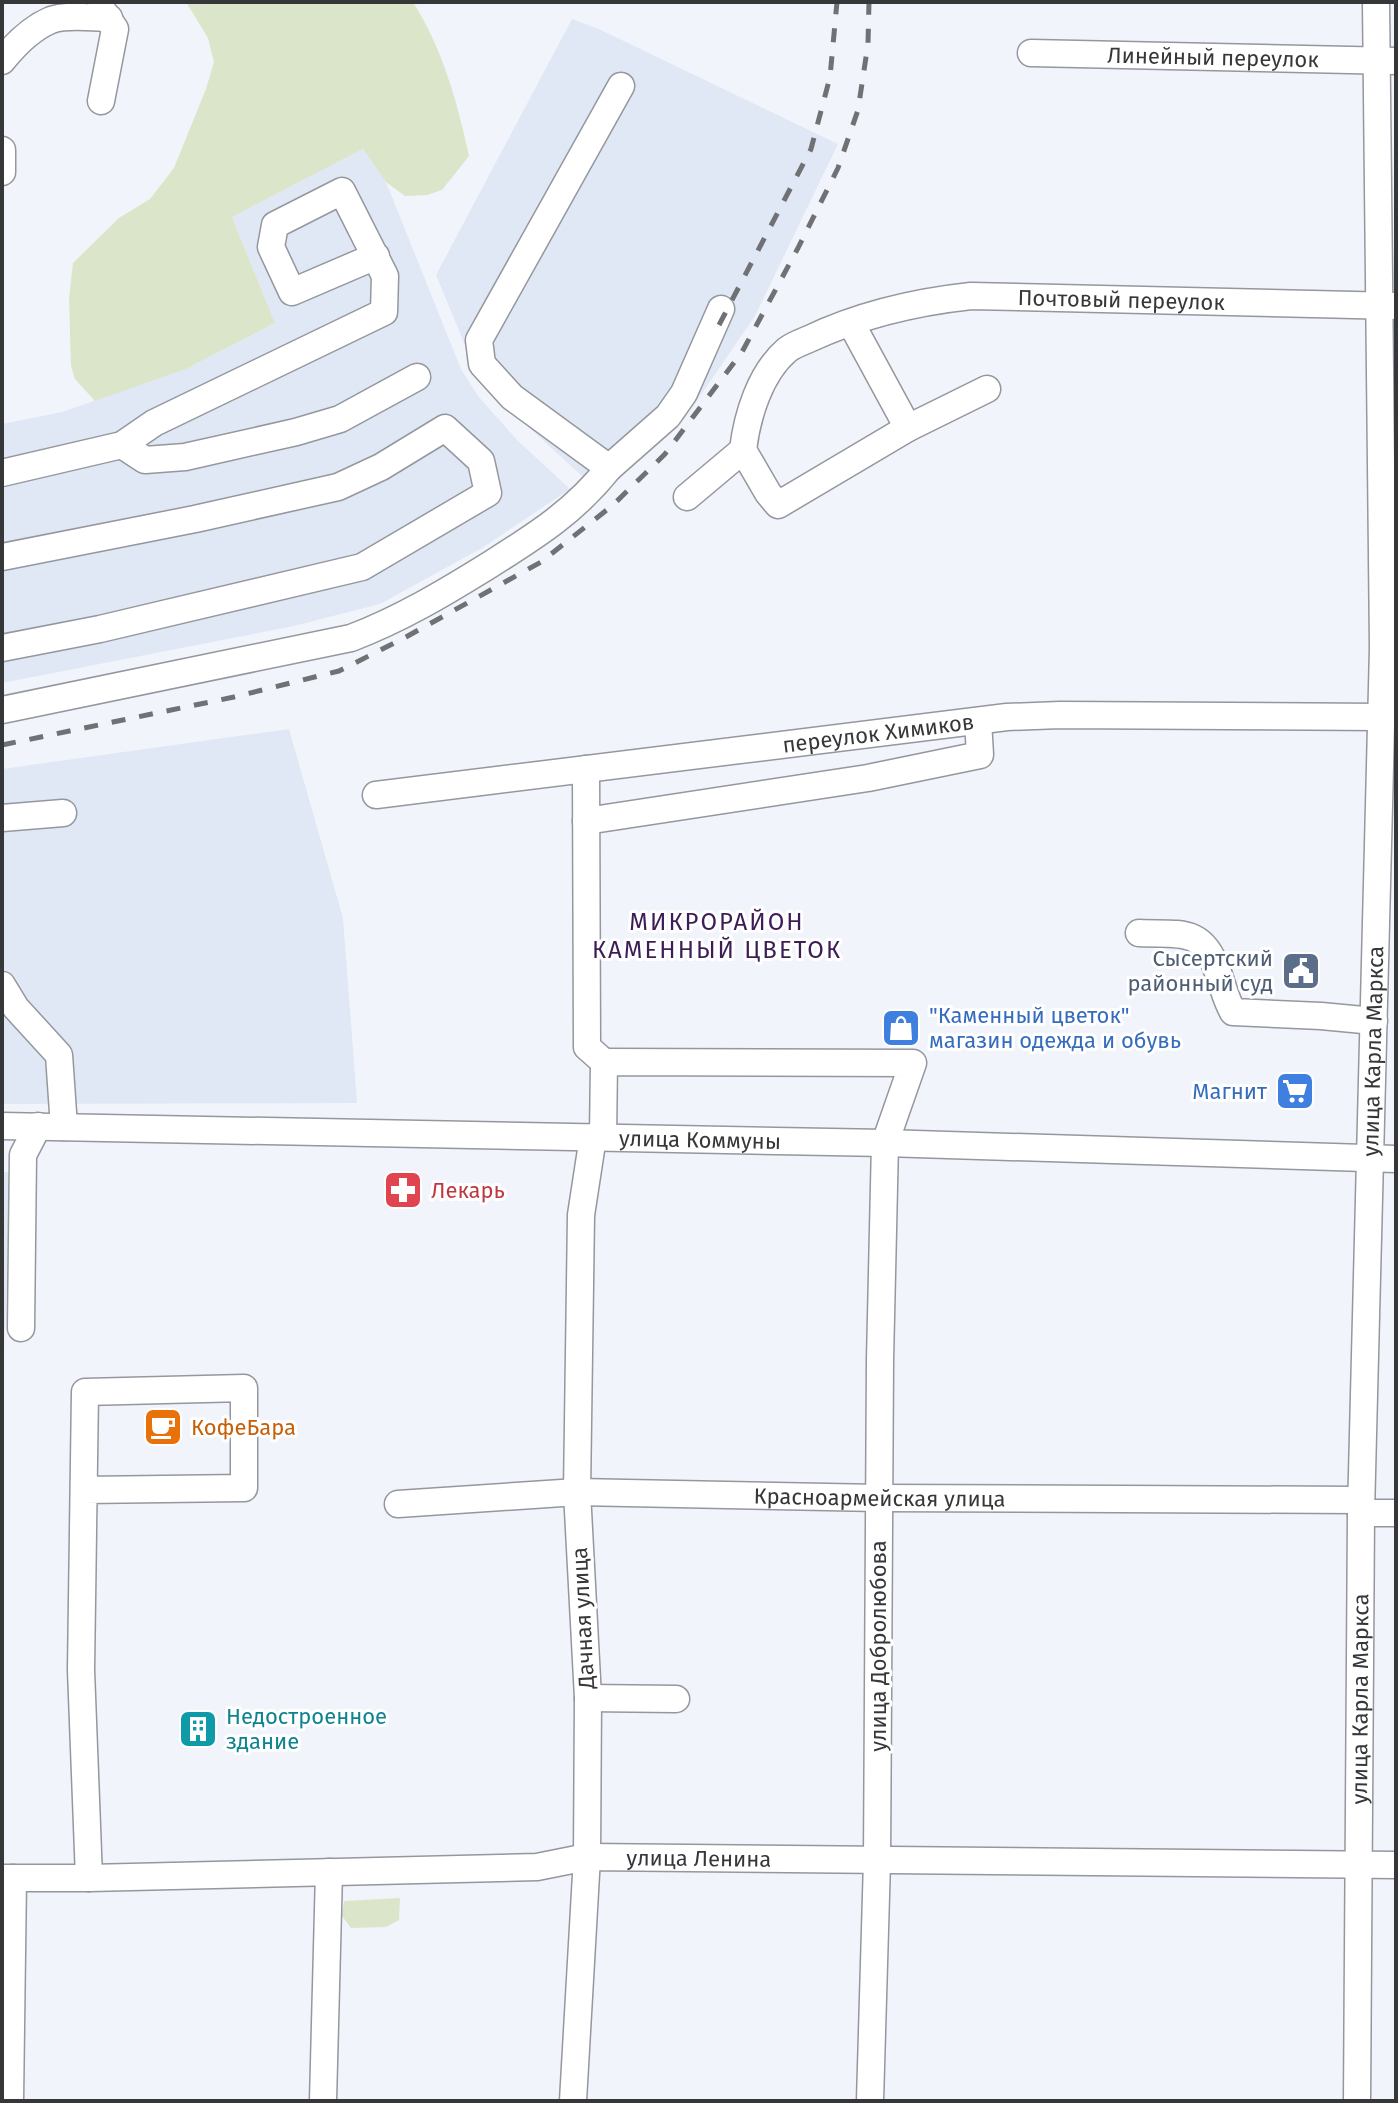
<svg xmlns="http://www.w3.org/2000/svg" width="1398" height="2103" viewBox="0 0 1398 2103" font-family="'Fira Sans',sans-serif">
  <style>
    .built { fill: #e1e8f5 }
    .green { fill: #dbe5c9 }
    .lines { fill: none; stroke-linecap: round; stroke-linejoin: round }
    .minor-casing { stroke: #94979d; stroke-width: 29 }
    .minor { stroke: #fff; stroke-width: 26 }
    .rail { stroke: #6f7174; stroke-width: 5; stroke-dasharray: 14 14; stroke-linecap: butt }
    .labels { text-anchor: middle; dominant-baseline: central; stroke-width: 6; stroke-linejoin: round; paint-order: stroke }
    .street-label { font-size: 22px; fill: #363739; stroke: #fff }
    .service-label { font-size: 22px; fill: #4e5e75; stroke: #fff; text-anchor: end }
    .shop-label { font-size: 22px; fill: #366cbe; stroke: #fff; text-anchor: start }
    .health-label { font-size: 22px; fill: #be3a42; stroke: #fff; text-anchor: start }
    .food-label { font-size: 22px; fill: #c56008; stroke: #fff; text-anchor: start }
    .culture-label { font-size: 22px; fill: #0d838f; stroke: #fff; text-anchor: start }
    .neighbourhood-label { font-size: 24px; letter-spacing: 2px; fill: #3d1d55; stroke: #fff }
  </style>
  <rect width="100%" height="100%" fill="#f1f4fa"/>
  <g class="built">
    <path d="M572 19 601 30 838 144 755 316 685 418 610 487 584 478 497 398 474 367 436 275Z"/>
    <path d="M363 149 386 182 461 369 478 396 518 441 570 489 482 548 380 604 294 626 2 683V424L62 412 186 369 275 323 232 217Z"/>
    <path d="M289 729 343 918 357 1103 2 1104V769Z"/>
    <path d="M2 1172H12L2 1393Z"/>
  </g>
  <g class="green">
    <path d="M186 2H413C443 50 457 101 469 156L442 190 427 195 405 196 386 182 363 149 232 217 275 323 186 369 95 401 75 379 71 366 69 299 73 263 119 218 150 199 174 168 206 89 214 62 208 38Z"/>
    <path d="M400 1898 399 1920 386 1927 351 1928 342 1916 344 1901Z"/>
  </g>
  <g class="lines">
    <g class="minor-casing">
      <g id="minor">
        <path id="s1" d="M1031 53 1396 61"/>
        <path d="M2 61C14 46 32 28 51 20 68 14 91 18 109 18"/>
        <path d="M621 86 479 340 482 364 512 397 609 468 668 416 684 393 721 309"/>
        <path d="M101 101 115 29 101 8"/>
        <path d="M2 150V172"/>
        <path d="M851 323 908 428"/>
        <path d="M122 445 145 460 185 457 296 432 340 419 417 377"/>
        <path d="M743 450 768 493 778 505 908 428 987 389"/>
        <path d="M2 473 122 445 154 423 384 312 385 276 342 191 275 225 271 247 292 292 376 256"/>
        <path id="s2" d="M687 497 743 450C747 416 760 373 787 350 793 345 802 342 809 339 860 315 915 302 971 296L1396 306"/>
        <path d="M2 557 195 519 338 487 381 467 445 428 481 461 488 493 362 567 100 629 2 648"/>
        <path d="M2 710 351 638C401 619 446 592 491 564 537 535 575 511 609 468"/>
        <path d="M586 769 587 1047 604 1062"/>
        <path id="s3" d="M376 795 1007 717 1060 715 1382 717"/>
        <path d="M2 818 63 813"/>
        <path d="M586 821 868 778 980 755 978 721"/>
        <path d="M1139 933C1178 935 1202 926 1217 970 1223 985 1225 998 1233 1012L1321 1016 1374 1021"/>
        <path d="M2 985 16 1008 59 1055 64 1127"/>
        <path id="s4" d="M2 1126 885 1143 1396 1159"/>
        <path d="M603 1137 604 1062 913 1063 885 1143 880 1360 877 1861 870 2101"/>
        <path d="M21 1328 23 1155 38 1126"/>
        <path d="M84 1490 244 1488V1388L85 1392 81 1670 89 1878"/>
        <path id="s5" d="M398 1504 577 1492 879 1498 1361 1500"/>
        <path d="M1361 1513H1396"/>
        <path d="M588 1698 676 1699"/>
        <path id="s6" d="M2 1878H89L537 1867 587 1857 1396 1865"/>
        <path d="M10 2101 13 1878"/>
        <path d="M323 2101 329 1872"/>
        <path d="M573 2101 587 1857 588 1698 577 1492 581 1215 593 1137"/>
        <path id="s7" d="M1357 2101 1361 1513 1383 648 1376 2"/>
      </g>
    </g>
    <use href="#minor" class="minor"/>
    <g class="rail">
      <path d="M719 325 811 149 830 77 837 2"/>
      <path d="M2 745 234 697 339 671 406 637 541 562 613 505 665 454 742 352 798 248 838 168 858 110 868 44 869 2"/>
    </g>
  </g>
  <defs>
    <g id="civic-square" transform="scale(2)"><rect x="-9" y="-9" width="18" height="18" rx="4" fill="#5c6f8a" stroke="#fff"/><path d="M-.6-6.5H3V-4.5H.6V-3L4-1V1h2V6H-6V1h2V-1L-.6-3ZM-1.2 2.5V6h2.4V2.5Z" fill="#fff"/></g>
    <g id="shop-square" transform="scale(2)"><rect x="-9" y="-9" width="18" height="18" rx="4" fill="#3f7fe0" stroke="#fff"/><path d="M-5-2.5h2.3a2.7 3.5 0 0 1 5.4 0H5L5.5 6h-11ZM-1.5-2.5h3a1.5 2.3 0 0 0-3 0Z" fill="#fff"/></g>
    <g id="supermarket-square" transform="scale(2)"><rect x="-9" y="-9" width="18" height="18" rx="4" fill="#3f7fe0" stroke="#fff"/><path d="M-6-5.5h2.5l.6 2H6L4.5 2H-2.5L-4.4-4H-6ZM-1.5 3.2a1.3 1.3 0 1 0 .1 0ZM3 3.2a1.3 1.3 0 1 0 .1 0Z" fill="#fff"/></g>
    <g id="pharmacy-square" transform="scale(2)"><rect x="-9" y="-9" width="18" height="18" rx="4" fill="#e0444e" stroke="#fff"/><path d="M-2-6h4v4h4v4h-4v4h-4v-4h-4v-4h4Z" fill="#fff"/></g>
    <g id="cafe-square" transform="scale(2)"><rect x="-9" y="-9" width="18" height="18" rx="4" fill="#e8710a" stroke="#fff"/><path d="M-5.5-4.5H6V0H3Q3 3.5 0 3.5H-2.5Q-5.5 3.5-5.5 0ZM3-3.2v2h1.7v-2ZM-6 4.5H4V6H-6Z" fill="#fff"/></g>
    <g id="building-square" transform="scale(2)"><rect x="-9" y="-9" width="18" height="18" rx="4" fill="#0f9aa8" stroke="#fff"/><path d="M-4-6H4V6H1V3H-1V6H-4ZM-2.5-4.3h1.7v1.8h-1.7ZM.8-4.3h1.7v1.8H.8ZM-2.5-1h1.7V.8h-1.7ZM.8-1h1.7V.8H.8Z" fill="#fff"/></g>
  </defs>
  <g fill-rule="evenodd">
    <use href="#civic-square" x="1301" y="971"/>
    <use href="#shop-square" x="901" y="1028"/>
    <use href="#supermarket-square" x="1295" y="1091"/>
    <use href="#pharmacy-square" x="403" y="1190"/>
    <use href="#cafe-square" x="163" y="1427"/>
    <use href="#building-square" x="198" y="1729"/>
  </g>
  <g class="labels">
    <g class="street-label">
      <text stroke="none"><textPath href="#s1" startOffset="182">Линейный переулок</textPath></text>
      <text stroke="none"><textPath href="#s2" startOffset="528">Почтовый переулок</textPath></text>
      <text stroke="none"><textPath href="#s3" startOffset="506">переулок Химиков</textPath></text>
      <text stroke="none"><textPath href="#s7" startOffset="1050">улица Карла Маркса</textPath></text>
      <text stroke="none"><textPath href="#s4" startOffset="698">улица Коммуны</textPath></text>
      <text stroke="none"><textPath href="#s5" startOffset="482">Красноармейская улица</textPath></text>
      <text transform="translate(583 1618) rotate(-93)">Дачная улица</text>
      <text transform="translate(878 1646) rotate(-90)">улица Добролюбова</text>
      <text stroke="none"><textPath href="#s7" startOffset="402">улица Карла Маркса</textPath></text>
      <text stroke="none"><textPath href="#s6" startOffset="698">улица Ленина</textPath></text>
    </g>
    <g class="service-label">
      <text x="1273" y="958">Сысертский<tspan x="1273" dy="25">районный суд</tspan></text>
    </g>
    <g class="shop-label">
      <text x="929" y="1015">"Каменный цветок"<tspan x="929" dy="25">магазин одежда и обувь</tspan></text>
      <text x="1267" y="1091" text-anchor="end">Магнит</text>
    </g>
    <g class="health-label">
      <text x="431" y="1190">Лекарь</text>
    </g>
    <g class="food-label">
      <text x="191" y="1427">КофеБара</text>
    </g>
    <g class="culture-label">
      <text x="226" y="1716">Недостроенное<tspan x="226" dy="25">здание</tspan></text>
    </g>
    <g class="neighbourhood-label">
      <text x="717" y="922">МИКРОРАЙОН<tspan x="717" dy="28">КАМЕННЫЙ ЦВЕТОК</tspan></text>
    </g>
  </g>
  <rect width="1398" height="2103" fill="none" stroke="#363739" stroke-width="8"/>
</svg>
